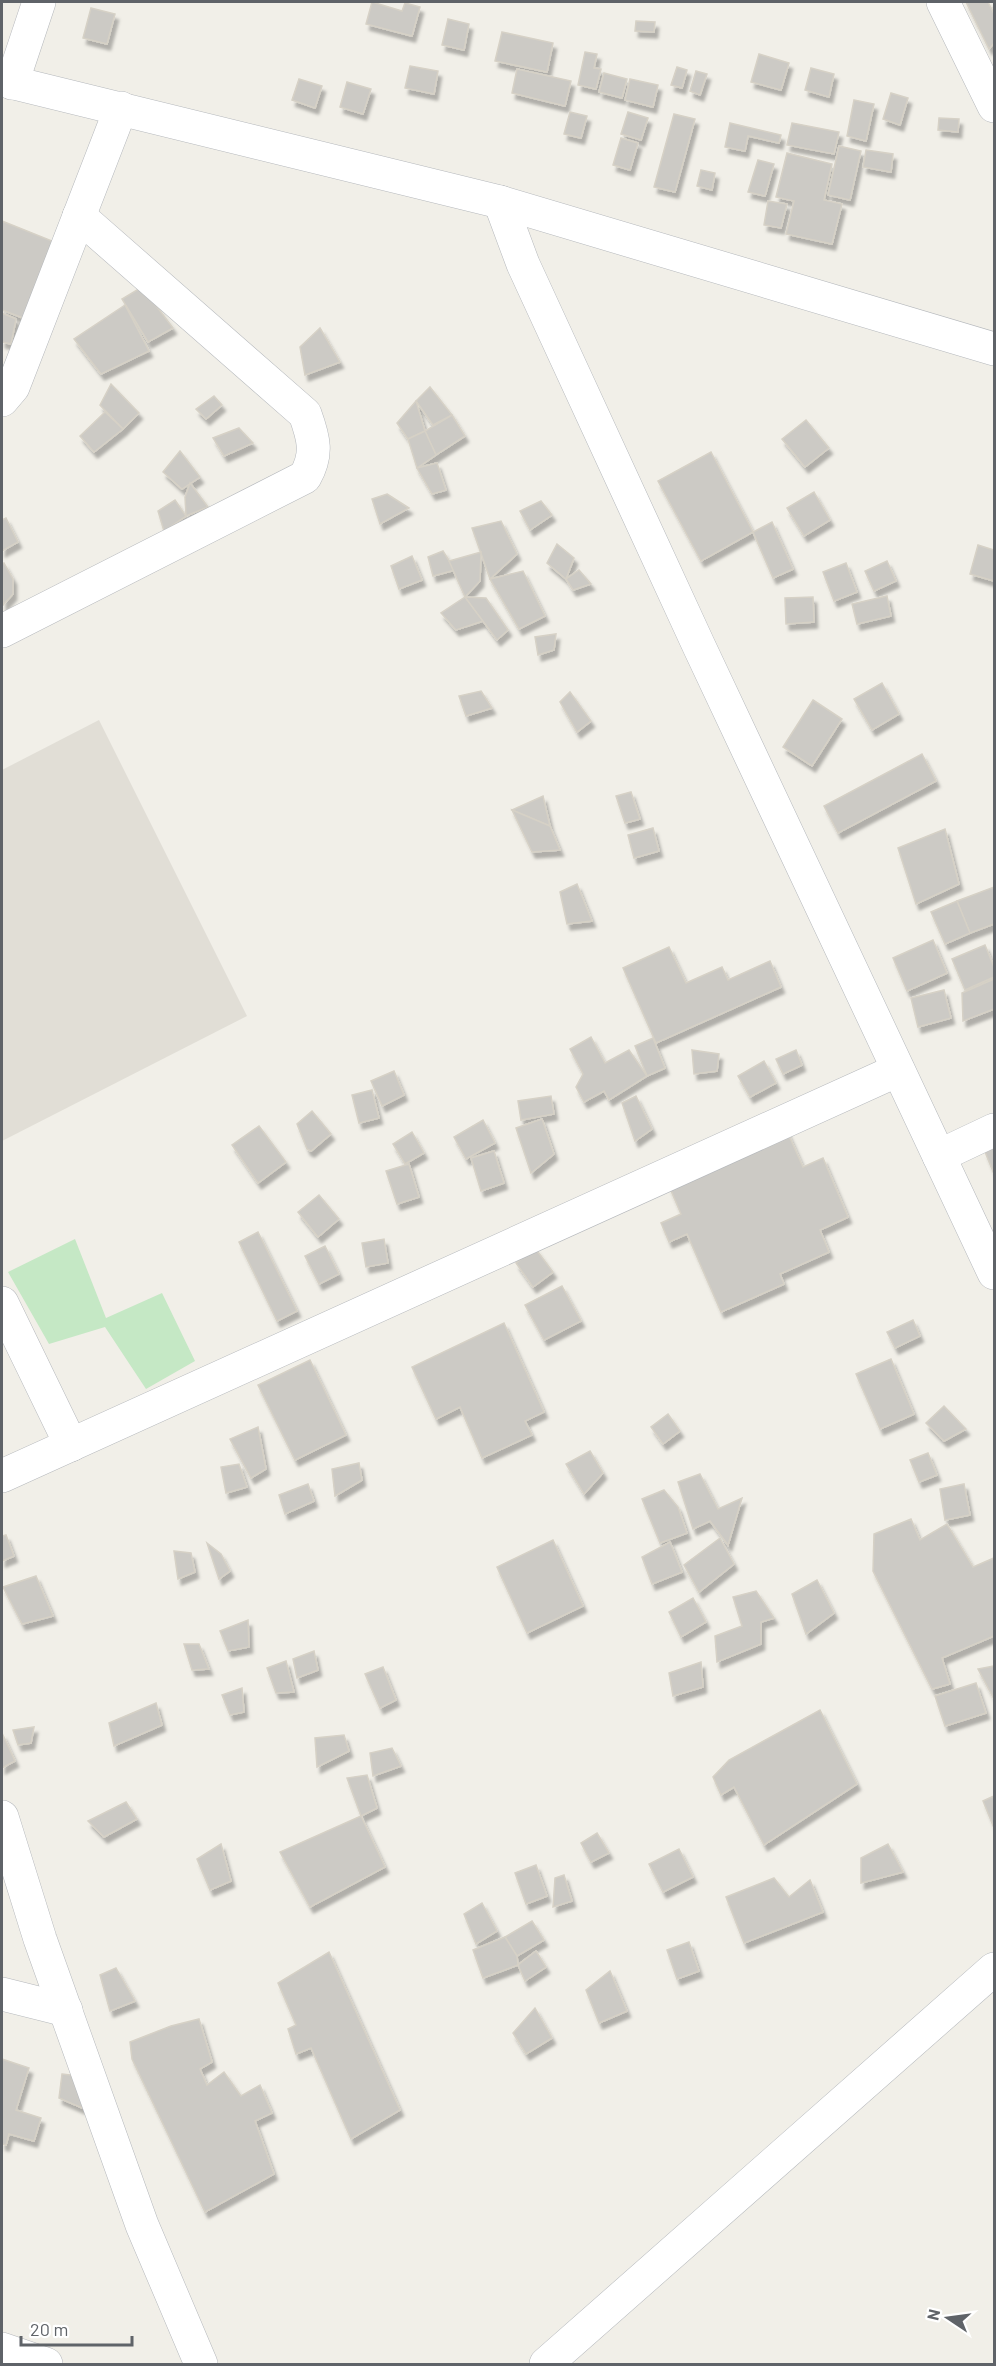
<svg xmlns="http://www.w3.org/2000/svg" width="996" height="2366" viewBox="0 0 996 2366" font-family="Barlow,sans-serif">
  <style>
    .education { fill: #e1ded6 }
    .green { fill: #c5e8c5 }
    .building { fill: #cccac5; stroke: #d6d1c6; stroke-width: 1.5; filter: url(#shadow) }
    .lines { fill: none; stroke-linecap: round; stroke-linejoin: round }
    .minor-casing { stroke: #b5b8bc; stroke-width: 34 }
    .minor { stroke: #fff; stroke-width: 33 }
  </style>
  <defs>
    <filter id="shadow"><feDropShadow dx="3.5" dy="6" stdDeviation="1.5" flood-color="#0004"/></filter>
  </defs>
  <rect width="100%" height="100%" fill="#f1efe8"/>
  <path class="education" d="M99 720 247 1016 2 1141V770Z"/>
  <path class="green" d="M75 1239 106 1318 162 1293 195 1361 146 1389 105 1327 49 1344 8 1272Z"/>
  <g class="building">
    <path d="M372 2 402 11 405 3 420 7 412 36 366 24Z"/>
    <path d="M966 2H988L994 14V43L989 49Z"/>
    <path d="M91 8 115 14 107 44 83 38Z"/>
    <path d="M448 19 469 24 464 50 442 45Z"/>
    <path d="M636 21 655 22 654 32 635 31Z"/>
    <path d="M502 32 553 43 547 72 495 61Z"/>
    <path d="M585 52 597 54 594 68 601 69 596 89 578 85Z"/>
    <path d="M759 54 789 63 781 90 751 82Z"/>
    <path d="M410 66 438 71 434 94 405 88Z"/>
    <path d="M677 67 687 70 682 88 671 85Z"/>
    <path d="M811 68 834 74 829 97 805 90Z"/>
    <path d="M517 69 571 81 565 106 512 93Z"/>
    <path d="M696 71 707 74 700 95 690 91Z"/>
    <path d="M604 73 627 79 622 98 599 92Z"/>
    <path d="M299 79 322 86 315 108 292 100Z"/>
    <path d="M630 79 658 85 653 107 625 100Z"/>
    <path d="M347 82 371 89 363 114 340 107Z"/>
    <path d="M891 93 908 98 900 125 883 119Z"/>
    <path d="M854 100 874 104 866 141 847 136Z"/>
    <path d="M570 112 587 116 581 138 564 134Z"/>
    <path d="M628 112 648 118 641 140 621 134Z"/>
    <path d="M674 114 695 119 675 192 654 187Z"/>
    <path d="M939 118 959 119 958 132 938 130Z"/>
    <path d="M730 123 781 135 779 143 748 136 745 151 725 147Z"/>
    <path d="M792 123 839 132 834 154 787 145Z"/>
    <path d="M621 138 638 143 630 170 613 165Z"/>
    <path d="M839 146 861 151 850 200 828 195Z"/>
    <path d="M866 150 893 154 891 172 863 167Z"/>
    <path d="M787 153 832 164 824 200 842 204 832 244 786 234 794 201 776 197Z"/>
    <path d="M758 160 774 164 765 196 748 192Z"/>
    <path d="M701 170 715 173 712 190 697 186Z"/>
    <path d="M768 201 787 204 781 228 764 225Z"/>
    <path d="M2 221 72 249 23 318 2 310Z"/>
    <path d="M142 287 173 328 148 342 122 299Z"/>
    <path d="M125 305 149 351 101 374 74 339Z"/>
    <path d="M2 313 16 319 11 344 2 342Z"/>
    <path d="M320 328 340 362 305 375 300 347Z"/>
    <path d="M111 384 139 413 123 429 100 405Z"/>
    <path d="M430 387 452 415 433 425 416 401Z"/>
    <path d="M214 396 222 405 206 419 196 409Z"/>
    <path d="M416 401 425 431 408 439 397 423Z"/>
    <path d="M105 412 123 429 94 452 80 436Z"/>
    <path d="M452 415 465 436 436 455 425 431Z"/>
    <path d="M806 420 829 448 805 467 782 439Z"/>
    <path d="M239 428 253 443 224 456 213 438Z"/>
    <path d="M425 431 436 455 417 468 408 439Z"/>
    <path d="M180 451 200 477 182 489 163 472Z"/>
    <path d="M711 452 753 532 701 561 658 481Z"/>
    <path d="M437 463 446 490 432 494 417 468Z"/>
    <path d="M190 483 208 507 186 516 185 497Z"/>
    <path d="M814 492 830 520 804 536 787 508Z"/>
    <path d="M387 494 409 508 380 524 372 499Z"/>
    <path d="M175 500 186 516 164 531 158 511Z"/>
    <path d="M541 501 552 515 530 530 520 511Z"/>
    <path d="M6 518 18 542 2 551V520Z"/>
    <path d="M501 521 517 554 490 579 472 528Z"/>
    <path d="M772 522 793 569 773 578 753 532Z"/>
    <path d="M557 544 574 558 566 579 547 563Z"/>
    <path d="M978 545 994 550V581L970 574Z"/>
    <path d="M443 551 455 570 433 576 428 557Z"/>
    <path d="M481 552 480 581 465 597 449 561Z"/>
    <path d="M412 556 422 580 399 589 391 566Z"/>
    <path d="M887 561 896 581 874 591 865 571Z"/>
    <path d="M4 563 13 579V594L3 605 2 564Z"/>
    <path d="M846 563 857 592 834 601 823 572Z"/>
    <path d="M579 570 591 584 573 590 566 579Z"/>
    <path d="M523 571 545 616 519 629 490 579Z"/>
    <path d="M887 596 891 616 857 624 852 604Z"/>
    <path d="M465 597 483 621 456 630 441 613Z"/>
    <path d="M465 597 486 598 508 630 497 640Z"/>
    <path d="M813 597 814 622 786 624 785 598Z"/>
    <path d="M556 634 554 650 538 655 535 637Z"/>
    <path d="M882 683 899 714 872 730 854 699Z"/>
    <path d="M481 691 492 708 466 716 459 696Z"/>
    <path d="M570 692 591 721 577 732 560 702Z"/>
    <path d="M813 700 842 719 812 766 783 747Z"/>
    <path d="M922 754 936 781 838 833 824 806Z"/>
    <path d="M631 792 640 819 625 823 616 796Z"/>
    <path d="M543 796 550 826 512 810Z"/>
    <path d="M512 810 550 826 560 850 532 852Z"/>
    <path d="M653 828 659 851 634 858 628 835Z"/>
    <path d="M945 829 959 884 916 904 898 848Z"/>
    <path d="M577 884 592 921 567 924 560 892Z"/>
    <path d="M994 887V924L970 933 957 901Z"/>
    <path d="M957 901 970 933 945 944 931 912Z"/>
    <path d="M933 940 947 973 907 991 893 958Z"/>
    <path d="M985 945 994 967V977L965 990 952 959Z"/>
    <path d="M669 947 686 983 722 967 728 980 770 961 781 987 656 1043 623 968Z"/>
    <path d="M994 979V1009L963 1021 962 993Z"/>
    <path d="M944 990 951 1018 918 1027 911 998Z"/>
    <path d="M591 1037 605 1063 629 1050 647 1076 609 1100 604 1091 584 1102 576 1087 583 1074 570 1049Z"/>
    <path d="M653 1038 665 1068 647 1076 635 1046Z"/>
    <path d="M692 1050 719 1054 717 1071 694 1074Z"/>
    <path d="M796 1050 802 1065 783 1074 776 1059Z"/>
    <path d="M764 1061 776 1083 750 1097 738 1076Z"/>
    <path d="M394 1071 404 1095 382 1106 371 1081Z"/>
    <path d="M372 1090 379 1118 359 1123 352 1095Z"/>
    <path d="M551 1096 554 1114 521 1120 518 1101Z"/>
    <path d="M636 1096 652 1129 635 1141 622 1103Z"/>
    <path d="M312 1111 331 1134 311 1151 307 1149 297 1124Z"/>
    <path d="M542 1119 554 1154 531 1173 516 1128Z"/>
    <path d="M483 1120 495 1143 466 1159 454 1137Z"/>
    <path d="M259 1126 286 1162 258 1183 232 1145Z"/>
    <path d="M786 1129 803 1167 823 1158 848 1217 820 1230 829 1252 780 1274 784 1284 721 1312 687 1234 669 1242 661 1223 681 1214 669 1186Z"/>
    <path d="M412 1132 424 1153 405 1164 393 1144Z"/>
    <path d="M994 1148V1174L985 1152Z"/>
    <path d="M494 1151 504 1183 481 1191 471 1158Z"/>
    <path d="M409 1164 419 1197 397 1204 386 1171Z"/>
    <path d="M319 1195 339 1219 318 1237 298 1212Z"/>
    <path d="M258 1232 297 1311 277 1321 239 1242Z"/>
    <path d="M384 1239 388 1263 366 1267 362 1243Z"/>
    <path d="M325 1246 339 1274 319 1284 305 1256Z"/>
    <path d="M535 1248 553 1272 533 1287 516 1263Z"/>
    <path d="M562 1286 581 1321 544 1340 525 1305Z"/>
    <path d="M913 1320 920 1336 895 1348 887 1332Z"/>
    <path d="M504 1323 544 1412 525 1421 532 1435 482 1458 460 1407 436 1419 412 1367Z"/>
    <path d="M891 1359 914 1414 880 1429 856 1374Z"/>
    <path d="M310 1360 346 1435 295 1460 258 1385Z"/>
    <path d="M944 1406 966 1429 944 1441 926 1423Z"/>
    <path d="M668 1414 680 1431 663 1444 651 1427Z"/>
    <path d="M258 1427 266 1469 251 1478 230 1439Z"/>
    <path d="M590 1451 603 1473 584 1494 566 1464Z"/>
    <path d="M928 1453 937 1475 919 1482 910 1460Z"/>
    <path d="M359 1463 362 1480 335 1496 332 1469Z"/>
    <path d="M239 1464 247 1487 226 1493 221 1467Z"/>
    <path d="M700 1474 718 1509 742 1498 728 1545 710 1521 693 1529 678 1482Z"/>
    <path d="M308 1484 314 1501 285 1514 279 1495Z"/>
    <path d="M964 1484 970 1515 945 1520 940 1489Z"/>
    <path d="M664 1490 678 1507 687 1533 660 1543 642 1499Z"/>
    <path d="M911 1519 920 1540 947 1524 973 1567 994 1558V1636L942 1658 950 1684 932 1689 873 1571 874 1534Z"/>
    <path d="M6 1535 14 1556 2 1561V1536Z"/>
    <path d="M720 1538 734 1564 699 1592 684 1565Z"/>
    <path d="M553 1540 583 1606 527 1633 497 1567Z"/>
    <path d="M670 1542 682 1572 652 1584 642 1557Z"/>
    <path d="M207 1543 221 1554 230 1571 219 1579Z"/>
    <path d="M174 1551 191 1553 195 1572 178 1579Z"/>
    <path d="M36 1576 53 1616 22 1624 3 1587Z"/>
    <path d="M817 1580 834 1613 806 1634 792 1594Z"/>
    <path d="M756 1591 774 1618 761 1622V1644L717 1662 715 1636 742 1626 733 1597Z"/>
    <path d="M693 1598 706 1622 681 1637 669 1612Z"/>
    <path d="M248 1620 249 1647 228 1651 220 1631Z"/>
    <path d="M184 1644H199L209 1669 192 1670Z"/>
    <path d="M314 1651 318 1670 297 1678 293 1659Z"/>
    <path d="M286 1661 294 1692 276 1693 267 1668Z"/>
    <path d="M701 1662 703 1687 673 1696 669 1673Z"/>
    <path d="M994 1666V1699L978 1669Z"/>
    <path d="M383 1667 396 1700 380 1708 365 1674Z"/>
    <path d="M976 1683 986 1713 945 1726 935 1696Z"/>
    <path d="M242 1688 244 1712 230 1715 222 1695Z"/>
    <path d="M156 1703 162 1725 114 1746 109 1723Z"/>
    <path d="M820 1710 857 1784 764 1845 734 1787 721 1795 713 1777 729 1760Z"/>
    <path d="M34 1727 31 1743 18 1745 13 1730Z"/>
    <path d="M2 1733 15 1761 2 1768Z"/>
    <path d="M344 1735 349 1751 317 1767 315 1738Z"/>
    <path d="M392 1748 401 1766 373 1776 370 1753Z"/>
    <path d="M367 1775 377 1808 361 1816 347 1778Z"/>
    <path d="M994 1796V1828L983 1801Z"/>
    <path d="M126 1802 137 1819 104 1837 88 1821Z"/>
    <path d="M361 1816 385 1867 310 1907 280 1852Z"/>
    <path d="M597 1833 609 1853 591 1862 581 1843Z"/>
    <path d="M221 1844 231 1881 210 1890 197 1859Z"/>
    <path d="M888 1844 903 1872 861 1883V1858Z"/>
    <path d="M679 1849 693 1877 663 1892 649 1864Z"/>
    <path d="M536 1865 547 1896 526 1904 515 1873Z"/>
    <path d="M564 1875 572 1901 553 1907 555 1878Z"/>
    <path d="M774 1878 789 1897 810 1880 823 1912 744 1943 726 1897Z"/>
    <path d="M482 1903 497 1931 476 1944 464 1914Z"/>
    <path d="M532 1921 544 1940 517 1956 505 1937Z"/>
    <path d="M505 1937 517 1956 518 1965 483 1978 473 1950Z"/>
    <path d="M689 1942 699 1971 677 1979 667 1950Z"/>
    <path d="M536 1951 546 1967 525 1981 518 1965Z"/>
    <path d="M329 1952 400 2110 351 2139 311 2048 296 2054 288 2029 296 2025 278 1983Z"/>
    <path d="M116 1968 135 2001 110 2011 100 1975Z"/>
    <path d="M610 1971 627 2011 599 2023 586 1990Z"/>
    <path d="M535 2008 552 2038 526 2054 513 2033Z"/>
    <path d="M199 2019 212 2062 200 2069 207 2085 224 2072 241 2096 260 2085 272 2113 255 2121 274 2174 205 2212 132 2059 130 2042 171 2026Z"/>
    <path d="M2 2059 29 2068 16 2110 41 2118 34 2141 9 2134 6 2145 2 2144Z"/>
    <path d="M62 2074 86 2077 82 2108 59 2098Z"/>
  </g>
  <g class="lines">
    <g class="minor-casing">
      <g id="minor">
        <path d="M943 2 994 106"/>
        <path d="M2 80 500 202 994 349"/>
        <path d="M12 83 39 2"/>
        <path d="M500 202 523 264 698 644 994 1273"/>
        <path d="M2 400 13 387 121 108"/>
        <path d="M2 631 305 477C318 454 314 439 305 414L79 216"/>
        <path d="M939 1156 994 1130"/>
        <path d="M2 1303 71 1445"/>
        <path d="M2 1476 898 1070"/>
        <path d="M2 1817 40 1939 142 2225 201 2364"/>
        <path d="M2 1994 66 2010"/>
        <path d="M2 2349 46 2364"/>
        <path d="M546 2364 994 1969"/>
      </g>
    </g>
    <use href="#minor" class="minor"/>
  </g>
  <rect width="996" height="2366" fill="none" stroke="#5f6368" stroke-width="6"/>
  <g transform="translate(948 2318) rotate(283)" stroke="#ffffff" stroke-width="4.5" paint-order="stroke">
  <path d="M0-4.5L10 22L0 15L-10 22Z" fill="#5f6368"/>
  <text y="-9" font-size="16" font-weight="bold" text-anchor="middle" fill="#5f6368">N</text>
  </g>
  <path d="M21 2336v9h111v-9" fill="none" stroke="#5f6368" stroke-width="3"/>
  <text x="30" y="2336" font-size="18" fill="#5f6368" stroke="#ffffff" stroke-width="4.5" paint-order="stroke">20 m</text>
</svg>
